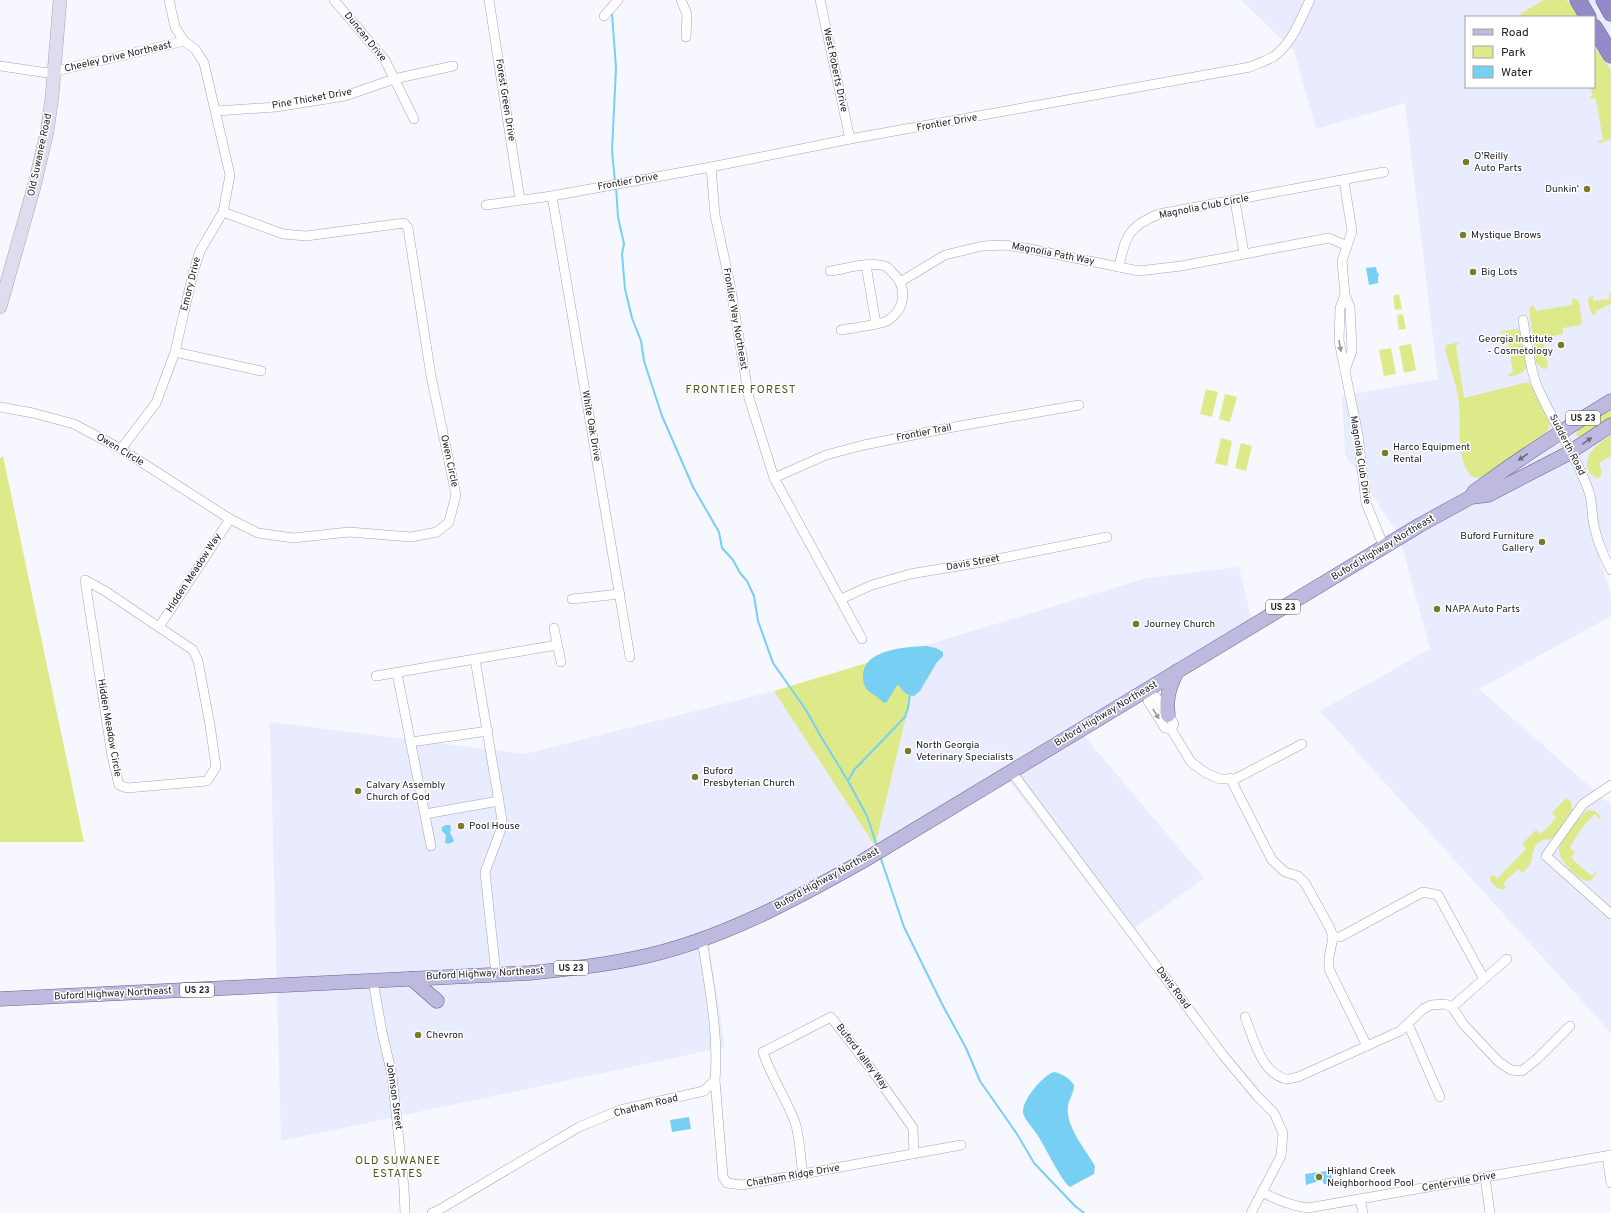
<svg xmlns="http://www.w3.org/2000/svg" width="1611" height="1213" viewBox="0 0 1611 1213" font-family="Overpass,sans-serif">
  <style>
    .built { fill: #e9ebfe; fill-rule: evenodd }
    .green { fill: #deea89 }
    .water { fill: #78cff4 }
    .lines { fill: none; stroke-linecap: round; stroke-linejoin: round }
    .stream { stroke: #78cff4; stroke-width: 2 }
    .street-casing { stroke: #a4a5b1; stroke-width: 10 }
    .secondary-casing { stroke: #a4a5b1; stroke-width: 14 }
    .primary-casing { stroke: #69648e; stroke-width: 15 }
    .highway-casing { stroke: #69648e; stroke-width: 17 }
    .street { stroke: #fff; stroke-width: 9 }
    .secondary { stroke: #dedcef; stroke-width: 13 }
    .primary { stroke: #beb9df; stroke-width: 14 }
    .highway { stroke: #928ac9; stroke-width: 16 }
    .oneway { fill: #99999b }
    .oneway2 { fill: #6d6a80 }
    .poi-dot { fill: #787c26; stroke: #fff; stroke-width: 1.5 }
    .labels { text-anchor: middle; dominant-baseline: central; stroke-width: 3; stroke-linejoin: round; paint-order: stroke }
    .shield { fill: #fff; stroke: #606063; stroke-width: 1 }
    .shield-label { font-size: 9px; font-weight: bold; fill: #1c1c20 }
    .street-label { font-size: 10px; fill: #1c1c20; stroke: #fff }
    .poi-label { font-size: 10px; fill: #1c1c20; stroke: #fff; text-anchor: start }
    .neighbourhood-label { font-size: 11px; letter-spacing: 1px; fill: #51541a; stroke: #fff }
  </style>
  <rect width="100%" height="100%" fill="#f7f7ff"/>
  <g class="built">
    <path d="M1241 0H1611V550L1599 558 1611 594V616L1479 689 1611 805V1033L1320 711 1430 649 1399 535 1345 454 1342 396 1438 379 1405 103 1316 129 1294 51ZM1466 17H1594V87H1466Z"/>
    <path d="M1239 567 1253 626 1081 732 1204 878 1127 934 1006 777 787 906 708 939 725 1047 281 1141 270 722 525 754 774 691 875 846 923 646 1147 578Z"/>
  </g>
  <g class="green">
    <path d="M1544 0H1566L1572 5 1579 17H1520L1521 13Z"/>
    <path d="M1594 47 1600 53 1611 71V139L1600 143 1597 141 1603 140 1596 99 1589 98 1593 94 1589 87H1594Z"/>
    <path d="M1609 293H1611V304L1596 311V314L1592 315 1588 302 1589 297 1593 296 1594 301 1609 299Z"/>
    <path d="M1399 294 1402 309 1395 310 1393 296Z"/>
    <path d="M1572 298 1579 301 1582 324 1580 325 1563 328V334L1543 338 1548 367 1546 369 1542 368 1536 363 1529 309 1533 305 1536 311 1572 305Z"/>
    <path d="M1403 314 1406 329 1399 330 1397 315Z"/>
    <path d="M1517 329 1521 332 1527 367 1522 373 1509 377 1508 375 1513 372 1506 332 1501 334 1500 333 1502 331Z"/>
    <path d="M1460 342 1456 346 1464 398 1524 383H1529L1532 386 1550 424 1548 430 1545 433 1484 476 1478 478 1471 476C1455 456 1461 427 1459 404 1457 385 1450 368 1445 350L1447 345Z"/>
    <path d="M1411 344 1416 370 1404 373 1399 346Z"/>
    <path d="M1391 348 1396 374 1384 376 1379 350Z"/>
    <path d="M1206 389 1218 392 1212 417 1200 414Z"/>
    <path d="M1225 394 1237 397 1230 422 1219 419Z"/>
    <path d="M1611 409V420L1581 437 1576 435 1577 430Z"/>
    <path d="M1611 435V456L1599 463 1601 468V476L1597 478C1592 476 1590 474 1588 470 1582 455 1600 442 1611 435Z"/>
    <path d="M1221 438 1232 441 1227 466 1215 463Z"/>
    <path d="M1241 443 1252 446 1246 471 1235 468Z"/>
    <path d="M3 456 84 842H0V458Z"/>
    <path d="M923 646 875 846 774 691Z"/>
    <path d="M1566 798 1571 801 1572 810 1555 835 1550 839 1542 840 1536 845 1533 851 1531 863 1523 873 1518 869 1503 883 1506 887 1505 889C1498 890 1494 886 1490 880V877L1493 875 1497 879 1526 849 1522 844 1536 830 1541 834 1556 818 1552 813Z"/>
    <path d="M1588 810 1595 811 1601 817V818L1599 819 1595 814C1584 824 1577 834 1570 848L1575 852 1571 858 1591 876 1595 873H1597C1594 876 1592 881 1587 881 1579 881 1557 858 1559 850 1561 839 1579 817 1588 810Z"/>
  </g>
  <g class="water">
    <path d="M1376 267 1377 272 1379 274 1378 278V283L1369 285 1366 268Z"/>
    <path d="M926 646 936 648 943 652V656L937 662 920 691 914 696C906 695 904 692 899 686L897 685 887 702 884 703C880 700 878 697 874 695 866 690 863 686 863 676 863 649 906 647 926 646Z"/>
    <path d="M446 825H450L451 829 450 833 454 840 453 842 448 844 445 842 446 835 442 831V827Z"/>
    <path d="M1054 1072C1063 1074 1069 1078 1074 1085 1074 1093 1069 1099 1068 1106 1065 1126 1086 1150 1095 1166L1094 1174 1070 1187C1061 1181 1044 1144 1036 1133 1032 1127 1024 1119 1023 1112 1022 1100 1043 1075 1054 1072Z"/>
    <path d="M689 1117 691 1129 672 1132 670 1120Z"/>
    <path d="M1328 1169H1331L1332 1181 1329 1184H1324L1322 1180 1306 1185 1305 1174 1327 1171Z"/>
  </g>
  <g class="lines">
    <g class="stream">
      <path d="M612 13 616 68 612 151 615 182"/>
      <path d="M616 186 618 217 624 244 622 254 625 289 632 318 641 341 644 361 662 416 693 487 719 532 722 548 733 560 740 573 747 581 754 596 758 621 773 663 806 710 820 735 848 781 867 816 877 846"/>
      <path d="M848 781 854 770 905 717 908 708 910 695"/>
      <path d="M880 856 904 927 942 1004 966 1048 980 1081 1017 1134 1034 1163 1075 1206 1084 1213"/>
    </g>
    <g class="street-casing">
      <g id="street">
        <path d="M334 0 385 60 414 119"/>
        <path d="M489 0 520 200"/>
        <path d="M681 0 687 14 686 37"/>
        <path d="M820 0 850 139"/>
        <path d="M604 16 618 0"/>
        <path d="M0 66 48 73 184 41"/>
        <path d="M216 111 276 107 345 96 394 79 453 66"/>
        <path d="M711 167 715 215 730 284 749 398 774 478 862 639"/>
        <path d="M1344 181 1352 231 1342 261 1345 295 1350 307 1352 351 1345 370"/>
        <path d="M552 196 630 657"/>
        <path d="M1235 201 1244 253"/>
        <path d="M486 205 552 196 711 167 850 139 1250 67C1257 64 1266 61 1273 57 1292 44 1300 20 1310 0"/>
        <path d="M866 265 876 324"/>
        <path d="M1119 267C1125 236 1129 226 1159 214L1384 172"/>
        <path d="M830 271C845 269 870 261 885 266 888 267 890 270 892 272 908 287 906 309 887 321 879 325 852 328 841 330"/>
        <path d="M900 282 945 255 982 246 1004 245 1025 248 1139 271 1181 266 1329 238 1347 246"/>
        <path d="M1345 295 1340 308 1339 341 1358 435 1366 503 1384 547"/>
        <path d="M1523 320C1527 342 1529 365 1537 386 1552 421 1575 453 1588 489 1593 501 1591 513 1594 525 1597 542 1603 555 1611 570"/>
        <path d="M175 352 261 371"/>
        <path d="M0 407 33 413 74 424 121 449 230 519 258 533 293 538 349 532 411 537 437 532 449 522 456 495 431 376 408 228 404 223 306 236 283 234 223 212"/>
        <path d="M121 449 156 403 175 352 193 273 200 251 223 212 230 175 204 63 195 49 184 41 175 27 169 0"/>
        <path d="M774 478 826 455 864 445 948 428 1079 405"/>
        <path d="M85 580 105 591 193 650 198 661 210 725 216 767 207 781 127 788 119 785 112 756Z"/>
        <path d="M572 599 620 594"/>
        <path d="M841 599 872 585 910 574 982 562 1107 537"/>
        <path d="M159 627 230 519"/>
        <path d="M554 628 561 662"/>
        <path d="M475 659 557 645"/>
        <path d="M397 673 431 846"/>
        <path d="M376 676 475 659 502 820 500 832 485 872 496 974"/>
        <path d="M1147 689 1150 695 1156 697 1174 724 1171 729"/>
        <path d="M1150 695 1148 701 1165 728 1171 729"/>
        <path d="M1171 729 1191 762 1206 773 1220 779H1235L1302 744"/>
        <path d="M411 742 488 731"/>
        <path d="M1011 771 1223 1055 1257 1096 1274 1113 1283 1133 1281 1156 1251 1213"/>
        <path d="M1230 778 1272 860 1285 872 1298 876 1305 883 1330 928 1333 937 1329 958V969L1367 1046"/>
        <path d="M1611 785 1583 804 1546 856 1611 914"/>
        <path d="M425 814 499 801"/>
        <path d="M1333 937H1340L1423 892 1438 895 1484 979"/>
        <path d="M373 981 382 1032 392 1075 404 1188 405 1213"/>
        <path d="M1452 1007 1507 959"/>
        <path d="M1245 1017C1253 1037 1261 1073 1286 1079 1289 1079 1294 1078 1298 1077L1400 1031 1423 1009 1431 1005 1445 1004 1452 1007 1464 1025 1499 1062 1511 1070 1522 1071 1538 1058 1570 1026"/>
        <path d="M1408 1024 1440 1097"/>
        <path d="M715 1080 723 1177 727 1183 742 1185 961 1145"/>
        <path d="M1607 1156 1611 1183"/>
        <path d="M803 1174C800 1158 800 1137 795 1122 786 1098 771 1077 763 1052L831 1017 877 1077 913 1128 914 1154"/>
        <path d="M1485 1177 1490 1213"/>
        <path d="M1262 1192C1277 1200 1291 1206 1308 1208L1611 1155"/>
        <path d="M1360 1199 1363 1213"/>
        <path d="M432 1213 437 1211 579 1127 620 1110 704 1091 715 1080C719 1033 709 986 702 939"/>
      </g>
    </g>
    <g class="secondary-casing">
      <path id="secondary" d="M0 307 34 187 47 132 52 97 60 0"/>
    </g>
    <g class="primary-casing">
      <g id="primary">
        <path d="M1471 497 1475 491C1519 459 1564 429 1611 401"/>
        <path d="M1168 715C1166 697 1169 688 1177 671"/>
        <path d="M412 979 437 1001"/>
        <path d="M0 999 530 973C574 968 618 964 662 952 733 933 799 897 863 861L1420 525 1471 497 1488 495 1567 454 1611 425"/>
      </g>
    </g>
    <g class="highway-casing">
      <g id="highway">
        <path d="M1578 0 1588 17"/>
        <path d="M1604 0 1611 13"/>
        <path d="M1594 27 1611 55"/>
      </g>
    </g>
    <use href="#street" class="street"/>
    <use href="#secondary" class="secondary"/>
    <use href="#primary" class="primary"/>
    <use href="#highway" class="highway"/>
  </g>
  <defs><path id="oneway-solid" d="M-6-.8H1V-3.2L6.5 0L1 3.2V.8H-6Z"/></defs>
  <g class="oneway">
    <use href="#oneway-solid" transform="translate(1340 346) rotate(80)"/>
    <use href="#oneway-solid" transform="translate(1156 714) rotate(58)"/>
  </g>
  <g class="oneway2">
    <use href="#oneway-solid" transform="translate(1587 441) rotate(-34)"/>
    <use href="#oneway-solid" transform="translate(1523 457) rotate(146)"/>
  </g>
  <g class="poi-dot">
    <circle cx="1466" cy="162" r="4"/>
    <circle cx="1587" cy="189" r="4"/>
    <circle cx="1463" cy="235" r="4"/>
    <circle cx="1473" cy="272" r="4"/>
    <circle cx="1561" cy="345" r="4"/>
    <circle cx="1385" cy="453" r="4"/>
    <circle cx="1542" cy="542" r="4"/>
    <circle cx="1437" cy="609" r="4"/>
    <circle cx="1136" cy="624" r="4"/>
    <circle cx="908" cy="751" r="4"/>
    <circle cx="695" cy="777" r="4"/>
    <circle cx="358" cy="791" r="4"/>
    <circle cx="461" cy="826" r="4"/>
    <circle cx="418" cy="1035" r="4"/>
    <circle cx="1319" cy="1177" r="4"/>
  </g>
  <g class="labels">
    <g class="shield">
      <rect x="1566" y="411" width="34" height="14" rx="3"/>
      <rect x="1266" y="600" width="34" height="14" rx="3"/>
      <rect x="554" y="961" width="34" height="14" rx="3"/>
      <rect x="180" y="983" width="34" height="14" rx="3"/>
    </g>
    <g class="shield-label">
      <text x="1583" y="418">US 23</text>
      <text x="1283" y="607">US 23</text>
      <text x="571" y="968">US 23</text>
      <text x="197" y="990">US 23</text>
    </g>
    <g class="street-label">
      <text transform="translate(365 37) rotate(51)">Duncan Drive</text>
      <text transform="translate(118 57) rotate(-13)">Cheeley Drive Northeast</text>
      <text transform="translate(835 70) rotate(78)">West Roberts Drive</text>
      <text transform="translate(312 99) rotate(-10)">Pine Thicket Drive</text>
      <text transform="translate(505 100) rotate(81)">Forest Green Drive</text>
      <text transform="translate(947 123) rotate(-10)">Frontier Drive</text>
      <text transform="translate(40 155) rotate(-78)">Old Suwanee Road</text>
      <text transform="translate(628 182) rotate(-10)">Frontier Drive</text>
      <text transform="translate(1204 207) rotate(-11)">Magnolia Club Circle</text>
      <text transform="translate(1053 254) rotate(11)">Magnolia Path Way</text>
      <text transform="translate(191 284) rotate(-76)">Emory Drive</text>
      <text transform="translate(735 319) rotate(80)">Frontier Way Northeast</text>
      <text transform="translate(591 426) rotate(80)">White Oak Drive</text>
      <text transform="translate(924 433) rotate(-11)">Frontier Trail</text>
      <text transform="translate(1567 445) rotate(63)">Sudderth Road</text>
      <text transform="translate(120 450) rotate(31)">Owen Circle</text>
      <text transform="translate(1360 460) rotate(81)">Magnolia Club Drive</text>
      <text transform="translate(449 461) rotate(78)">Owen Circle</text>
      <text transform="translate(1383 548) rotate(-31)">Buford Highway Northeast</text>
      <text transform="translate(973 563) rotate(-10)">Davis Street</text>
      <text transform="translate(194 573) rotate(-57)">Hidden Meadow Way</text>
      <text transform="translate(1106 714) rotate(-31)">Buford Highway Northeast</text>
      <text transform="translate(109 728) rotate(80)">Hidden Meadow Circle</text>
      <text transform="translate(827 879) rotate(-29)">Buford Highway Northeast</text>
      <text transform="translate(485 974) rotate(-3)">Buford Highway Northeast</text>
      <text transform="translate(1173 988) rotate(53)">Davis Road</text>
      <text transform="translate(113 994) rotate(-3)">Buford Highway Northeast</text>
      <text transform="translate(862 1057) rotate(53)">Buford Valley Way</text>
      <text transform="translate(394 1096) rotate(82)">Johnson Street</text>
      <text transform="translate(646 1106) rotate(-14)">Chatham Road</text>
      <text transform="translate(793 1176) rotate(-10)">Chatham Ridge Drive</text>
      <text transform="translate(1459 1182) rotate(-10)">Centerville Drive</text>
    </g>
    <g class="poi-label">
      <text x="1474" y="156">O'Reilly<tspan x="1474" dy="12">Auto Parts</tspan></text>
      <text x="1579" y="189" text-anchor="end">Dunkin'</text>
      <text x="1471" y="235">Mystique Brows</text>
      <text x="1481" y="272">Big Lots</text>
      <text x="1553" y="339" text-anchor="end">Georgia Institute<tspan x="1553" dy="12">- Cosmetology</tspan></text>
      <text x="1393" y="447">Harco Equipment<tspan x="1393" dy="12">Rental</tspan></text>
      <text x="1534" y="536" text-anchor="end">Buford Furniture<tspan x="1534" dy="12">Gallery</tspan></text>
      <text x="1445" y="609">NAPA Auto Parts</text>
      <text x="1144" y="624">Journey Church</text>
      <text x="916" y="745">North Georgia<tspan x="916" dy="12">Veterinary Specialists</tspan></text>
      <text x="703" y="771">Buford<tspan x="703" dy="12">Presbyterian Church</tspan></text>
      <text x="366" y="785">Calvary Assembly<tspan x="366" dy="12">Church of God</tspan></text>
      <text x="469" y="826">Pool House</text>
      <text x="426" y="1035">Chevron</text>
      <text x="1327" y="1171">Highland Creek<tspan x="1327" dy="12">Neighborhood Pool</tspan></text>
    </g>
    <g class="neighbourhood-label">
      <text x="741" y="390">FRONTIER FOREST</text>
      <text x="398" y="1161">OLD SUWANEE<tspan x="398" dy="13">ESTATES</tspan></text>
    </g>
  </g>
  <rect x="1465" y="16" width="130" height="72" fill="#ffffff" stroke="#a4a4a6"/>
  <rect x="1473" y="29" width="20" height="6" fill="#beb9df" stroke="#a4a4a6"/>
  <text x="1501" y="36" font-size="12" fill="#1c1c20">Road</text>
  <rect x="1473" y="46" width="20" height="12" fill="#deea89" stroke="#a4a4a6"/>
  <text x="1501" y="56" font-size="12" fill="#1c1c20">Park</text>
  <rect x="1473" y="66" width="20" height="12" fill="#78cff4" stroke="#a4a4a6"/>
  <text x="1501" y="76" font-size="12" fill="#1c1c20">Water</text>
</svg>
